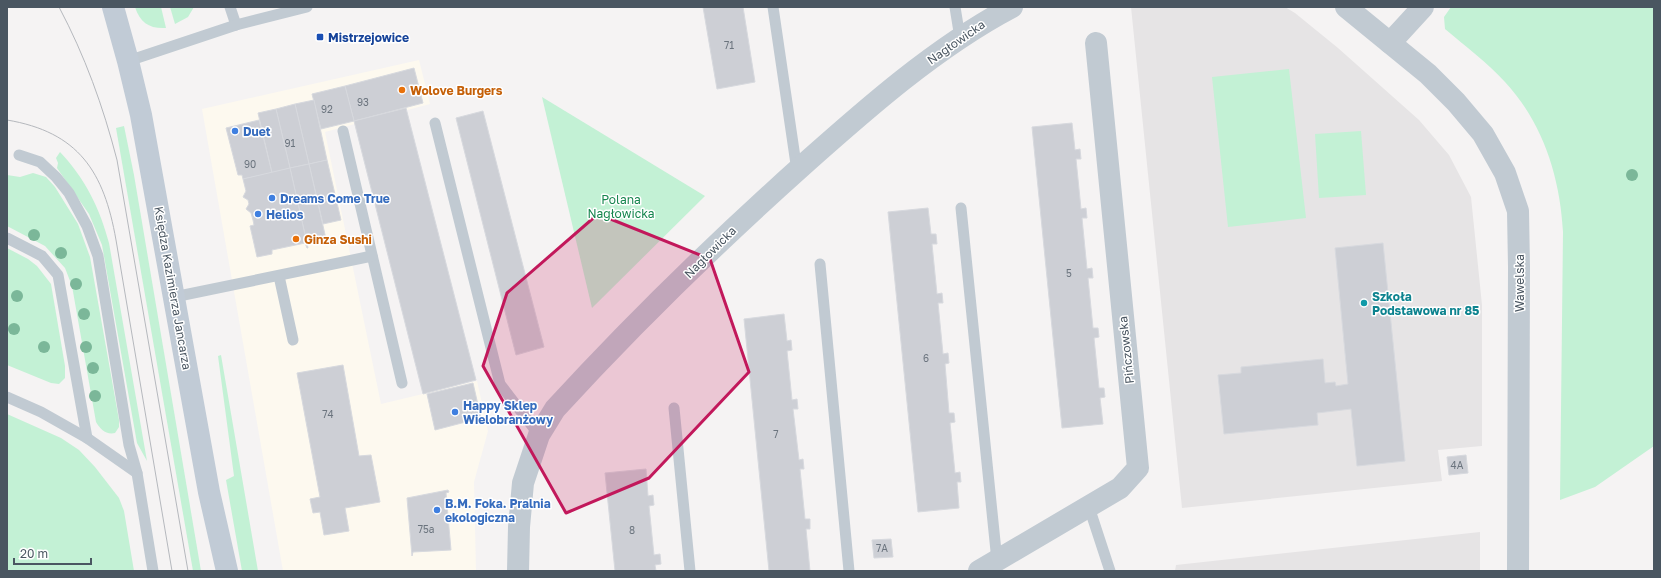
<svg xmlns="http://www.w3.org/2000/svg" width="1661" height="578" viewBox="0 0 1661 578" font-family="'Golos Text',sans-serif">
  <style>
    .commercial { fill: #fdf9ef }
    .education { fill: #e6e4e5 }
    .green { fill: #c3f1d5 }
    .building { fill: #cdcfd5; stroke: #d7d9de }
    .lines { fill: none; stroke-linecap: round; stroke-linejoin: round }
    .lane { stroke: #c1cad2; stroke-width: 11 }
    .street { stroke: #c1cad2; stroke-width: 22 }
    .secondary { stroke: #c1cbd6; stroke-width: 22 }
    .tram { stroke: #b5b8bd; stroke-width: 1 }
    .tree { fill: #7bb799 }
    .marked { fill: #c2185b; fill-opacity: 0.2; stroke: #c2185b; stroke-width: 3; stroke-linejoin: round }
    .transit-dot { fill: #1a4fb4; stroke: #fff; stroke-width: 1.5 }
    .food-dot { fill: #e8710a; stroke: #fff; stroke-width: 1.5 }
    .shop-dot { fill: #3f7fe0; stroke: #fff; stroke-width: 1.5 }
    .culture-dot { fill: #0f9aa8; stroke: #fff; stroke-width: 1.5 }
    .labels { text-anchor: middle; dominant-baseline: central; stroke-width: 3; stroke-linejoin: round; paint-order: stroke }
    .number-label { font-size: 10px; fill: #6b747e }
    .transit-label { font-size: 12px; font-weight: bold; fill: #164399; stroke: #fff; text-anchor: start }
    .street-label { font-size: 12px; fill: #4a5661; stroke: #fff }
    .food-label { font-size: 12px; font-weight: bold; fill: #c56008; stroke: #fff; text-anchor: start }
    .shop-label { font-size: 12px; font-weight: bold; fill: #366cbe; stroke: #fff; text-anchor: start }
    .park-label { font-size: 12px; fill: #17864f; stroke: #fff }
    .culture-label { font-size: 12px; font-weight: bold; fill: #0d838f; stroke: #fff; text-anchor: start }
  </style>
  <rect width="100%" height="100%" fill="#f5f3f3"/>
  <path class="commercial" d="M419 60 430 104 325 132 381 404 477 381 488 431 474 482 476 571H283L202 109Z"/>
  <g class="education">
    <path d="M1131 7H1285L1295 13 1338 48 1419 120 1449 155 1471 197 1482 305V446L1438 450 1442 481 1182 508Z"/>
    <path d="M1480 532V571H1175L1176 565Z"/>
  </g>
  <g class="green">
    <path d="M135 7H161L166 28C150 29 140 23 135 7Z"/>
    <path d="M170 7H194L188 17 175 24Z"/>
    <path d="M1451 7H1654V446L1595 487 1560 500 1563 232C1560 177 1543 123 1505 82 1487 62 1465 46 1445 29L1444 17Z"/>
    <path d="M1289 69 1306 218 1228 227 1212 77Z"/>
    <path d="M542 97 705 196 592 308Z"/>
    <path d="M124 126 134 175 201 571H193L116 128Z"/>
    <path d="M1361 131 1366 195 1319 198 1315 134Z"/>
    <path d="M60 152C85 178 100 209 109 243L147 461 137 443 102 245 89 214 57 168 58 163 56 158Z"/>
    <path d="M33 173 46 177 55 187 78 224 90 257 119 420V427L115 433C106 435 100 429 96 422L72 286 65 268 45 246 7 226V175L20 177Z"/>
    <path d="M7 248 28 259 37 266 51 284 65 366V378L59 384 51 383 7 365Z"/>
    <path d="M221 355 258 571H242L226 480 234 476 218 356Z"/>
    <path d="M7 414 61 438 79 450 95 467 119 498 124 511 134 571H7Z"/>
  </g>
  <g class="building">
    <path d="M703 7H743L755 82 717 89Z"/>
    <path d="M414 68 423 103 354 121 345 86Z"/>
    <path d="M345 86 354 121 321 129 312 94Z"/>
    <path d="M314 100 327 160 309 164 295 104Z"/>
    <path d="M295 104 309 164 290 168 276 109Z"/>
    <path d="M406 108 476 380 423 394 354 121Z"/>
    <path d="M276 109 290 168 272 173 258 113Z"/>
    <path d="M483 111 544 347 516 355 456 118Z"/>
    <path d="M259 120 272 173 243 179 242 175H238L226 128Z"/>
    <path d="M1072 123 1075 150 1080 149 1081 159H1076L1081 209 1086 208 1087 218H1082L1087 269 1092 268 1093 278H1088L1093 328H1098L1099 337 1094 338 1099 388H1104L1105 397 1100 398 1103 424 1062 428 1032 127Z"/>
    <path d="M327 160 341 220 323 224 309 164Z"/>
    <path d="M309 164 326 239 307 243 290 168Z"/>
    <path d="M290 168 308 248H307L305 243 272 250V254L257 257 250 226 254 225 253 220 251 213 246 209 249 204 248 200 243 197 246 191 243 179Z"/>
    <path d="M928 208 931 234H936L937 244H932L937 294 942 293 943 303H938L943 354 948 353 949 363 945 364 949 413H954L955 422 950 423 955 473 960 472 961 482H957L959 508 918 512 888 212Z"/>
    <path d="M1383 243 1405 461 1357 466 1351 409 1317 413 1318 425 1224 434 1218 375 1241 373V367L1323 359 1325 383 1335 382 1336 386 1348 384 1335 248Z"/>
    <path d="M784 314 787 341 791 340 792 350 787 351 792 400 797 399 798 409H793L799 460 803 459 804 469H800L805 519H810V529H806L810 571H769L744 319Z"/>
    <path d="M343 365 359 456 371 455 380 502 345 508 349 531 324 535 320 512 313 513 310 499 320 497 297 373Z"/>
    <path d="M473 383 481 418 435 430 427 394Z"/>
    <path d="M1466 455 1468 473 1449 475 1447 457Z"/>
    <path d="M646 469 648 496 653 495 654 505 649 506 654 555 660 554 661 564 655 565 656 571H615L605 473Z"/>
    <path d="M448 490 449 492 446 493 451 550 413 552 412 556 407 498Z"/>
    <path d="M891 539 893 557 874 558 872 540Z"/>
  </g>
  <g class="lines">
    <g class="lane">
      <path d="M230 7 236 25"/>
      <path d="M773 7 797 171"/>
      <path d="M955 7 960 38"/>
      <path d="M128 61 236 25 307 7"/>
      <path d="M435 123 500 384 539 435"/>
      <path d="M343 131 402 383"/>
      <path d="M19 155 40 162 56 177 69 193 87 226 98 256 129 445 137 473"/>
      <path d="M961 208 997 561"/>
      <path d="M7 238 42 256 58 275 87 438"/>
      <path d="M820 264 849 571"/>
      <path d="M279 276 293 340"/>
      <path d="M174 297 372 256"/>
      <path d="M7 397 41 412 87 438 137 473 153 571"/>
      <path d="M674 408 690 571"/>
      <path d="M1089 507 1110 571"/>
    </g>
    <g class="street">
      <path d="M1346 7 1428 74 1456 102 1483 134 1505 173 1518 211 1519 267 1518 571"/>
      <path d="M1390 43 1423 7"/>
      <path d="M518 571 519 527 523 483 539 435 555 409C633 324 716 243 802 166 866 109 936 47 1012 7"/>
      <path d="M979 571 1120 488 1138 468 1096 43"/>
    </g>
    <path class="secondary" d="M113 7 128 61 141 115 209 492 227 571"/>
    <g class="tram">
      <path d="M59 7C85 56 103 106 117 160L188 571"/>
      <path d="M7 120C79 132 104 172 116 240L172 571"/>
    </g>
  </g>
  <g class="tree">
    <circle cx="1632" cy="175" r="6"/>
    <circle cx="34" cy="235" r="6"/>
    <circle cx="61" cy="253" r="6"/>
    <circle cx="76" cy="284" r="6"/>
    <circle cx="17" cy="296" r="6"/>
    <circle cx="84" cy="314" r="6"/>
    <circle cx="14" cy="329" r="6"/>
    <circle cx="44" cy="347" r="6"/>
    <circle cx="86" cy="347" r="6"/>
    <circle cx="93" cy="368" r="6"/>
    <circle cx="95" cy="396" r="6"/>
  </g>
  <path class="marked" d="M598 214 710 259 749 372 649 478 566 513 483 366 507 293Z"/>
  <rect class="transit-dot" x="316" y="33" width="8" height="8" rx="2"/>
  <g class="food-dot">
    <circle cx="402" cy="90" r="4"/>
    <circle cx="296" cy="239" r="4"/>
  </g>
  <g class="shop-dot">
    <circle cx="235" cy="131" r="4"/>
    <circle cx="272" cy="198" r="4"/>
    <circle cx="258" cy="214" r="4"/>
    <circle cx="455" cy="412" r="4"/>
    <circle cx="437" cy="510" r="4"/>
  </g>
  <circle class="culture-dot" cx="1364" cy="303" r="4"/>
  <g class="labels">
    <g class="number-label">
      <text x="729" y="45">71</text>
      <text x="363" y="102">93</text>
      <text x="327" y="109">92</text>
      <text x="290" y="143">91</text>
      <text x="250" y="164">90</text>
      <text x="1069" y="273">5</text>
      <text x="926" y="358">6</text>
      <text x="328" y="414">74</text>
      <text x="776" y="434">7</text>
      <text x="1457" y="465">4A</text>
      <text x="426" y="529">75a</text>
      <text x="632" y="530">8</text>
      <text x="882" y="548">7A</text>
    </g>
    <g class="transit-label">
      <text x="328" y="37">Mistrzejowice</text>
    </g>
    <g class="street-label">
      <text transform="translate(956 42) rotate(-35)">Nagłowicka</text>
      <text transform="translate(710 252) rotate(-45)">Nagłowicka</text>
      <text transform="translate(1519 283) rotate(-90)">Wawelska</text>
      <text transform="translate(173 288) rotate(80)">Księdza Kazimierza Jancarza</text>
      <text transform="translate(1126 350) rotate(-96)">Pińczowska</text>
    </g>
    <g class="food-label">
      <text x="410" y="90">Wolove Burgers</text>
      <text x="304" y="239">Ginza Sushi</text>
    </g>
    <g class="shop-label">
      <text x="243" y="131">Duet</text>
      <text x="280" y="198">Dreams Come True</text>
      <text x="266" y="214">Helios</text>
      <text x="463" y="405">Happy Sklep<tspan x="463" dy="14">Wielobranżowy</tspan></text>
      <text x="445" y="503">B.M. Foka. Pralnia<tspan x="445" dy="14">ekologiczna</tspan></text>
    </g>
    <g class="park-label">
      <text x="621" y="199">Polana<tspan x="621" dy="14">Nagłowicka</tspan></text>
    </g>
    <g class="culture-label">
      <text x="1372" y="296">Szkoła<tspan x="1372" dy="14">Podstawowa nr 85</tspan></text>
    </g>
  </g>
  <rect width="1661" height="578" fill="none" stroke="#4a5661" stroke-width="16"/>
  <path d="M14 558v6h77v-6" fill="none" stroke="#4a5661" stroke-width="2"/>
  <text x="20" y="558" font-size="12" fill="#4a5661" stroke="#ffffff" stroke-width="3" paint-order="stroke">20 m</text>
</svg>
